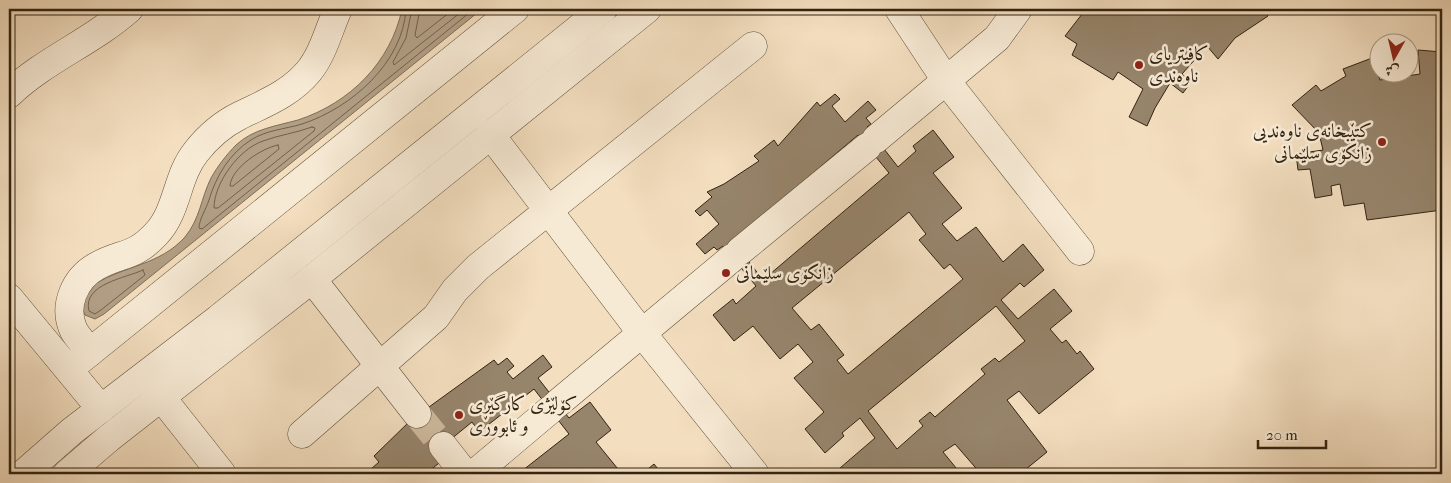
<svg xmlns="http://www.w3.org/2000/svg" width="1451" height="483" viewBox="0 0 1451 483" font-family="'IM FELL French Canon',Amiri,serif">
  <style>
    .water { fill: #b19e84; stroke: #7e6d56 }
    .lines { fill: none; stroke-linecap: round; stroke-linejoin: round }
    .shore { stroke: #72604a; stroke-width: 1 }
    .building { fill: #96846b; stroke: #322311; fill-rule: evenodd }
    .minor-tunnel { stroke: #ccb99c; stroke-width: 28; stroke-dasharray: 28 14; stroke-linecap: butt }
    .minor-casing { stroke: #62523c; stroke-width: 29 }
    .minor { stroke: #f7ead5; stroke-width: 28 }
    .poi-dot { fill: #8f2418; stroke: #f7ead5; stroke-width: 2 }
    .labels { text-anchor: middle; dominant-baseline: central; stroke-width: 5; stroke-linejoin: round; paint-order: stroke }
    .poi-label { font-size: 19px; fill: #322311; stroke: #f7ead5; text-anchor: start }
  </style>
  <rect width="100%" height="100%" fill="#f3debf"/>
  <filter id="stains"><feTurbulence type="fractalNoise" baseFrequency=".004" numOctaves="4"/><feColorMatrix values="0 0 0 0 .2 0 0 0 0 .09 0 0 0 0 .02 0 0 0 .5 -.17"/></filter>
  <radialGradient id="worn" r=".72"><stop offset=".6" stop-color="#630" stop-opacity="0"/><stop offset="1" stop-color="#630" stop-opacity=".3"/></radialGradient>
  <path class="water" d="M402 9H482L104 314 95 319 85 315C79 304 87 292 95 284 124 266 160 265 185 237 200 219 201 198 211 178 217 167 227 154 236 145 253 129 276 126 298 120 350 103 391 62 402 9Z"/>
  <g class="lines">
    <g class="shore">
      <path d="M406 9C403 63 351 108 302 124 286 129 266 130 251 140 230 153 216 176 209 200 206 209 199 220 199 228L202 229 474 9"/>
      <path d="M412 9 406 38 393 62 394 65 465 9"/>
      <path d="M420 9 415 35 417 38 454 9"/>
      <path d="M312 127 315 128 314 131 218 208H214C214 183 239 149 263 141 279 135 296 133 312 127Z"/>
      <path d="M278 145 279 149 233 186H230C231 168 262 148 278 145Z"/>
      <path d="M143 270 145 275 101 310 95 314 89 311C82 284 126 278 143 270Z"/>
    </g>
  </g>
  <g class="building">
    <path d="M1086 9H1263L1268 16 1235 38 1218 59 1207 46 1182 74 1191 82 1183 93 1170 83 1155 108 1147 126 1129 117 1143 89 1118 72 1113 80 1072 55 1077 44 1065 36Z"/>
    <path d="M1418 50 1442 52V210L1367 220 1364 203 1344 206 1340 184 1331 186 1332 195 1315 198 1310 169 1298 170 1296 154 1323 150 1319 133 1292 105 1316 85 1321 91 1346 76 1343 69 1372 58 1380 80 1420 74Z"/>
    <path d="M835 94 840 99 832 106 845 122 868 101 876 110 866 118 871 124 867 127 898 167 916 151 913 146 933 130 954 157 933 173 962 208 942 224 957 241 976 227 1003 262 1023 244 1044 270 1024 287 1020 283 1001 300 1018 319 1054 289 1072 311 1050 329 1062 343 1066 340 1077 354 1080 351 1094 369 1039 414 1019 391 1007 400 1047 452 1020 474H981L955 444 943 452 961 474H845L840 468 875 438 860 418 842 433 844 436 825 453 805 429 824 412 794 378 813 362 798 344 780 359 753 326 734 341 713 315 733 299 736 304 756 286 723 246 717 250 714 247 705 254 696 244 719 224 707 210 700 216 695 211 712 197 707 192 724 184 759 161 754 156 774 140 778 146 817 102 820 106ZM858 135 889 173 763 280 733 241ZM909 212 926 234 919 240 944 269 950 264 963 279 848 374 837 360 844 355 819 324 811 330 792 308ZM996 306 1025 341 999 362 995 358 981 369 985 374 935 417 930 412 919 421 923 426 897 449 868 411Z"/>
    <path d="M543 355 552 367 538 378 569 418 590 402 611 430 596 442 622 474H518L569 434 534 389 479 432 472 422 440 448 447 457 425 474H376L371 469 379 462 374 456 411 420 494 360 498 365 507 358 514 366 507 372 513 379Z"/>
    <path d="M654 464 662 474H642Z"/>
  </g>
  <g class="lines">
    <path class="minor-tunnel" d="M417 414 443 446"/>
    <g class="minor-casing">
      <g id="minor">
        <path d="M899 9 947 82 1080 251"/>
        <path d="M9 94C44 60 92 42 129 9"/>
        <path d="M490 134 641 332 755 474"/>
        <path d="M876 139 997 38 1018 9"/>
        <path d="M740 251 867 147"/>
        <path d="M312 279 417 414"/>
        <path d="M9 298 101 409"/>
        <path d="M90 352C85 345 78 338 74 331 62 306 75 278 97 266 122 252 134 258 156 234 178 211 176 177 196 152 207 138 223 124 239 116 265 103 290 94 309 71 323 54 329 29 338 9"/>
        <path d="M69 369 515 9"/>
        <path d="M150 383 222 474"/>
        <path d="M558 403 732 258"/>
        <path d="M302 434 436 317 455 290 478 267 753 46"/>
        <path d="M443 446 465 474"/>
        <path d="M23 474 72 431 218 319 603 9"/>
        <path d="M67 474 109 438 312 279 647 9"/>
        <path d="M474 474 550 410"/>
      </g>
    </g>
    <use href="#minor" class="minor"/>
  </g>
  <g class="poi-dot">
    <circle cx="1139" cy="65" r="5"/>
    <circle cx="1382" cy="142" r="5"/>
    <circle cx="726" cy="273" r="5"/>
    <circle cx="459" cy="415" r="5"/>
  </g>
  <g class="labels">
    <g class="poi-label">
      <text x="1149" y="54">کافیتریای<tspan x="1149" dy="22">ناوەندی</tspan></text>
      <text x="1372" y="131" text-anchor="end">کتێبخانەی ناوەندیی<tspan x="1372" dy="22">زانکۆی سلێمانی</tspan></text>
      <text x="736" y="273">زانکۆی سلێمانی</text>
      <text x="469" y="404">كۆلێژی كارگێڕی<tspan x="469" dy="22">و ئابووری</tspan></text>
    </g>
  </g>
  <rect width="1451" height="483" fill="none" stroke="#f3debf" stroke-width="30"/>
  <rect x="10" y="10" width="1431" height="463" fill="none" stroke="#322311" stroke-width="2.5"/>
  <rect x="15" y="15" width="1421" height="453" fill="none" stroke="#322311"/>
  <g transform="translate(1394 58) rotate(188)"><circle r="24" fill="#f7ead5" stroke="#a89a87"/>
  <path d="M0-4L9 19L0 12L-9 19Z" fill="#8f2418"/>
  <text y="-8" font-size="14" font-weight="bold" text-anchor="middle" fill="#322311">ش</text>
  </g>
  <path d="M1258 440v8h68v-8" fill="none" stroke="#322311" stroke-width="2.5"/>
  <text x="1266" y="440" font-size="15" fill="#322311" stroke="#f7ead5" stroke-width="4" paint-order="stroke">20 m</text>
  <rect width="100%" height="100%" filter="url(#stains)"/>
  <rect width="100%" height="100%" fill="url(#worn)"/>
</svg>
